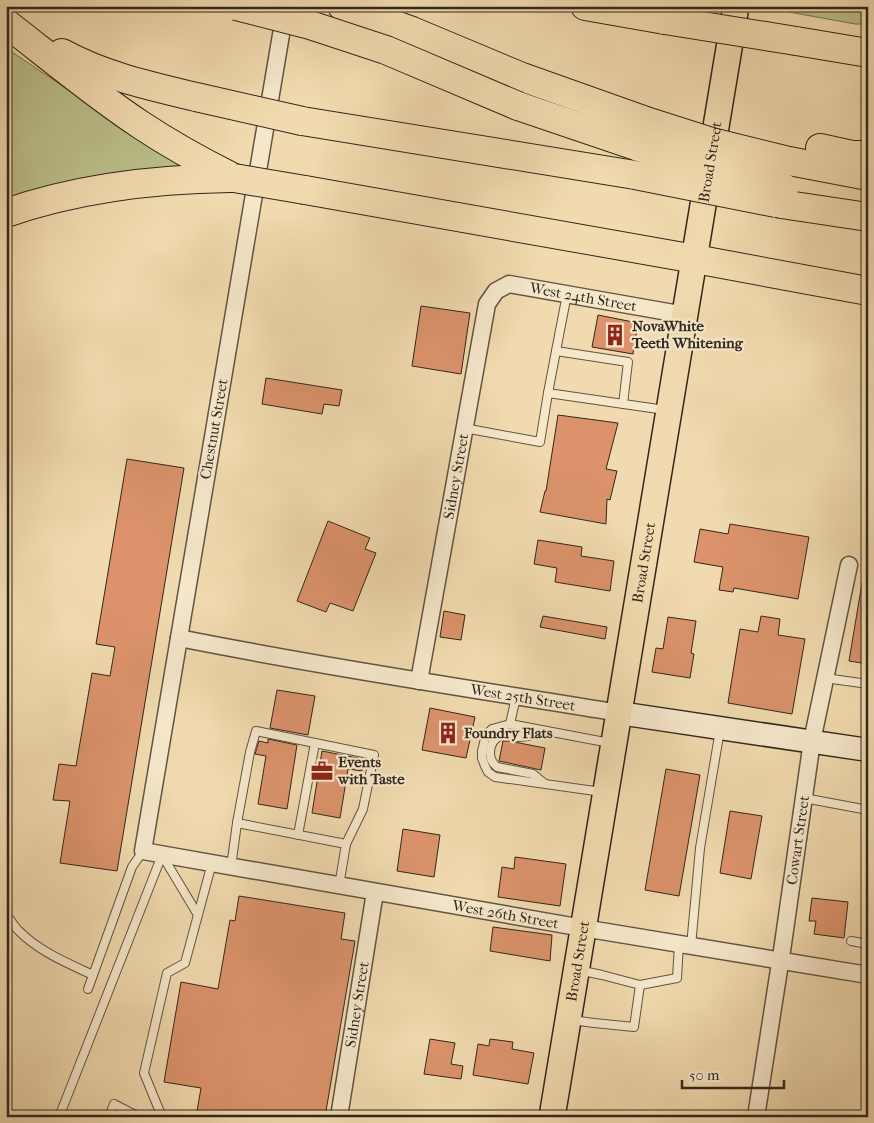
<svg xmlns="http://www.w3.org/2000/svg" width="874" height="1123" viewBox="0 0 874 1123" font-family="'IM FELL French Canon',serif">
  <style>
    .green { fill: #bbbf8a; stroke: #767353 }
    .building { fill: #dc936c; stroke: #31271c }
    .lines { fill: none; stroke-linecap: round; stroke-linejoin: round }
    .lane-casing { stroke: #615441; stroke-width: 10 }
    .street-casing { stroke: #615441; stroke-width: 19 }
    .secondary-casing { stroke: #31271c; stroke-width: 25 }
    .primary-casing { stroke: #31271c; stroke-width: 28 }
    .highway-casing { stroke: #31271c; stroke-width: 30 }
    .lane { stroke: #f6e7cb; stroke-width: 8 }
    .street { stroke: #f6e7cb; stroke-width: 16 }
    .secondary { stroke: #f6e7cb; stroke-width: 22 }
    .primary { stroke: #f1daaf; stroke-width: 25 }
    .highway { stroke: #f1daaf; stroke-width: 28 }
    .highway-bridge-casing { stroke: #31271c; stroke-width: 30; stroke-linecap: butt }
    .highway-bridge { stroke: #f1daaf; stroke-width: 28 }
    .labels { text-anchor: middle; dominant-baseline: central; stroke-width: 4.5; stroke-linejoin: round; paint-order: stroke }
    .street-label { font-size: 15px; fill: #31271c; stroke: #f6e7cb }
    .poi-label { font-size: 15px; font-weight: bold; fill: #31271c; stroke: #f6e7cb; text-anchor: start }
  </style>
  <rect width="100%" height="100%" fill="#f1daaf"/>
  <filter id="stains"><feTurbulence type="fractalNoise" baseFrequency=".004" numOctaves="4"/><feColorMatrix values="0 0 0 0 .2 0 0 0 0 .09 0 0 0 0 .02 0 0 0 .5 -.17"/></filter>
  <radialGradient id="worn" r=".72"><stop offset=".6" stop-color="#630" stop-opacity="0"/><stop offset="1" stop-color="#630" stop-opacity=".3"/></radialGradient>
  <g class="green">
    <path d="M779 6H868V24H855L778 10Z"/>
    <path d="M6 48 91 105 206 169 6 200Z"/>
  </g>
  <g class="building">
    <path d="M421 306 470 313 461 374 412 366Z"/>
    <path d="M598 315 638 323 633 354 592 347Z"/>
    <path d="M266 378 342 390 339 406 324 404 322 414 262 404Z"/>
    <path d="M558 415 618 423 606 469 617 471 610 500 607 499 606 524 540 512 545 491H546Z"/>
    <path d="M127 459 184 468 117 871 60 863 70 801 53 800 59 764 76 766 92 673 110 676 115 647 96 644Z"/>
    <path d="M328 521 370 538 365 549 376 553 353 611 330 603 326 612 297 601Z"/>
    <path d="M730 524 809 537 798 599 734 588 733 592 719 590 723 567 694 562 700 529 728 534Z"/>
    <path d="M538 540 582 547 581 556 614 561 610 591 555 582 557 568 534 564Z"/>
    <path d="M862 583H868V664L849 661Z"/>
    <path d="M444 611 465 615 461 640 440 637Z"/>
    <path d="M543 616 607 627 605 639 540 627Z"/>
    <path d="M761 616 780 619 778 635 805 639 792 714 728 703 740 629 758 632Z"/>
    <path d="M668 617 696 621 691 653 694 654 690 678 652 672 656 648 663 649Z"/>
    <path d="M277 690 315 696 308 735 270 728Z"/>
    <path d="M430 708 475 717 466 758 422 750Z"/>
    <path d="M268 739 297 745 287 809 258 804 266 756 255 754 259 741 268 743Z"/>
    <path d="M503 741H509L545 748 541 770 499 761Z"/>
    <path d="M322 751 363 759 362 771 348 769 340 818 312 813Z"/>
    <path d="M666 769 700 775 679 896 645 890Z"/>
    <path d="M730 811 762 816 751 879 720 873Z"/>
    <path d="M403 829 440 835 434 877 397 871Z"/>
    <path d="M515 857 566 864 560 906 498 897 502 867 514 869Z"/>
    <path d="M239 896 345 913 341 939 355 941 325 1117H196L201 1088 164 1082 181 982 218 989 230 920 235 921Z"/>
    <path d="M812 898 848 902 844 938 814 934 816 921H809Z"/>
    <path d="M493 927 552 935 550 961 490 951Z"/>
    <path d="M430 1039 455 1043 451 1064 463 1066 461 1079 424 1074Z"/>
    <path d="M490 1039 513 1042 512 1049 534 1053 528 1084 473 1075 478 1044 489 1046Z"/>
  </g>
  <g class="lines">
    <g class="lane-casing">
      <g id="lane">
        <path d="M556 351 567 294"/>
        <path d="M548 393 556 351 628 362 623 404"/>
        <path d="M464 428 540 442 548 393 665 410"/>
        <path d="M825 678 868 684"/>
        <path d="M510 724 516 697"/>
        <path d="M543 732C536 734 527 737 519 737 515 737 511 735 507 735 497 734 490 743 490 753 490 759 492 763 497 767L533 774 544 783"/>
        <path d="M602 792 495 777 488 772 485 766 482 758V751L486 735 492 729 503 726 510 724 610 743"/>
        <path d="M804 798 868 810"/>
        <path d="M237 823 250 752 256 731 374 755 363 809 346 844"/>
        <path d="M298 835 315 743"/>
        <path d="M162 855 198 915"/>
        <path d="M231 867 237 823 346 844 339 886"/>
        <path d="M6 914C10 919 13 925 18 930 38 951 67 963 93 975"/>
        <path d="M851 941 868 944"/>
        <path d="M691 946 700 848 720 730"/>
        <path d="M640 985 677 978 679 944"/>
        <path d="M88 989 132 867 143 851"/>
        <path d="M572 1020 594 1023 634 1027 640 985 602 975 578 970"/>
        <path d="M59 1117 162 855"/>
        <path d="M109 1117 114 1104 139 1117"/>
        <path d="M162 1117 144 1073 167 973 185 963 212 863"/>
      </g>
    </g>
    <g class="street-casing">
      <g id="street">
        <path id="s1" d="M285 11 143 851 583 928 868 975"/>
        <path id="s2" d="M179 638C325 667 472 689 619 713"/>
        <path id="s3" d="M419 681 487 304 496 291 509 284 685 315"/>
        <path id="s4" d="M339 1117 375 892"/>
        <path id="s5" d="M756 1117 783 944 812 741 849 565"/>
      </g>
    </g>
    <g class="secondary-casing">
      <path id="secondary" d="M619 713 868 750"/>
    </g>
    <g class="primary-casing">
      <g id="primary">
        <path id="s6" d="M552 1117 736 6"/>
      </g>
    </g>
    <g class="highway-casing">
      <g id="highway">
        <path d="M342 6 412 31 522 77 643 120"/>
        <path d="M585 6 665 20"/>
        <path d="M6 23C50 57 94 94 141 125 171 145 202 162 234 178"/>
        <path d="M796 41 868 53"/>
        <path d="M62 53C104 76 150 86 196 97"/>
        <path d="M518 106 639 147"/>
        <path d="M302 121 635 175"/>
        <path d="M820 148 852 155H868"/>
        <path d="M789 161 868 176"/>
        <path d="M305 190 695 259 868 291"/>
        <path d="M781 204 868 217"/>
        <path d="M6 213C78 188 155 179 230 178"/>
      </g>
    </g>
    <use href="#lane" class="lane"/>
    <use href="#street" class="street"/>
    <use href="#secondary" class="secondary"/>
    <use href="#primary" class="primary"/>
    <use href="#highway" class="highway"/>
    <g class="highway-bridge-casing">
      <g id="highway-bridge">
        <path d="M236 6 310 25 386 50 518 106"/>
        <path d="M665 20 796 41"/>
        <path d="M196 97 302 121"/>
        <path d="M643 120 712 142 789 161"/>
        <path d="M639 147 784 188"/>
        <path d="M635 175 776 203"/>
        <path d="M234 178 305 190"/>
      </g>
    </g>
    <use href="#highway-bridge" class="highway-bridge"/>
  </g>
  <defs>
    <g id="building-bare" transform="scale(1.725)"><path d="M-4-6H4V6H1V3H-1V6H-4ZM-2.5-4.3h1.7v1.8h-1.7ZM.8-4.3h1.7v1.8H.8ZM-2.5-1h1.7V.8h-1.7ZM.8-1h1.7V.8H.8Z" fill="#8f2418" stroke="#f6e7cb" stroke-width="2.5" paint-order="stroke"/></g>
    <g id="office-bare" transform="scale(1.725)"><path d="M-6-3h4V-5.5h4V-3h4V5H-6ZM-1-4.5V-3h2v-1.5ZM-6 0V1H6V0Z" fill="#8f2418" stroke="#f6e7cb" stroke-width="2.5" paint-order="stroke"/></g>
  </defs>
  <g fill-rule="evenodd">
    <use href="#building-bare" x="615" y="335"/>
    <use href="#building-bare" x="448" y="733"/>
    <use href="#office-bare" x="322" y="771"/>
  </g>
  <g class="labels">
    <g class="street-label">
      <text stroke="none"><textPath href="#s6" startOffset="968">Broad Street</textPath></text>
      <text stroke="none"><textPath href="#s3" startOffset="489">West 24th Street</textPath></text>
      <text transform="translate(214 429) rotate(-80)">Chestnut Street</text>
      <text stroke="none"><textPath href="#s3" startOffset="208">Sidney Street</textPath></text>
      <text stroke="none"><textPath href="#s6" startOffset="562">Broad Street</textPath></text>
      <text stroke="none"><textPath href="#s2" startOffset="349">West 25th Street</textPath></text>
      <text stroke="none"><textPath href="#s5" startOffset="280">Cowart Street</textPath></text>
      <text stroke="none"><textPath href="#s1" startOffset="1220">West 26th Street</textPath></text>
      <text stroke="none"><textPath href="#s6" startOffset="158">Broad Street</textPath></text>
      <text stroke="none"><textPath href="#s4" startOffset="114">Sidney Street</textPath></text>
    </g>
    <g class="poi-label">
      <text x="632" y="326">NovaWhite<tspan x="632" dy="17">Teeth Whitening</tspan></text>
      <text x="464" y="733">Foundry Flats</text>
      <text x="338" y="762">Events<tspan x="338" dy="17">with Taste</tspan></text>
    </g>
  </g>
  <rect width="874" height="1123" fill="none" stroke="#f1daaf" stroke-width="25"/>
  <rect x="8" y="8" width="859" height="1108" fill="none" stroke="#31271c" stroke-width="2.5"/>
  <rect x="12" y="12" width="849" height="1098" fill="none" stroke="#31271c"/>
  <path d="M682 1080v8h102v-8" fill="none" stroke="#31271c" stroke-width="2.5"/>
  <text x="689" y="1080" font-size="15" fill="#31271c" stroke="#f6e7cb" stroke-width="4" paint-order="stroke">50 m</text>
  <rect width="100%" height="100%" filter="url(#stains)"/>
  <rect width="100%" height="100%" fill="url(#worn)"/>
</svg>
